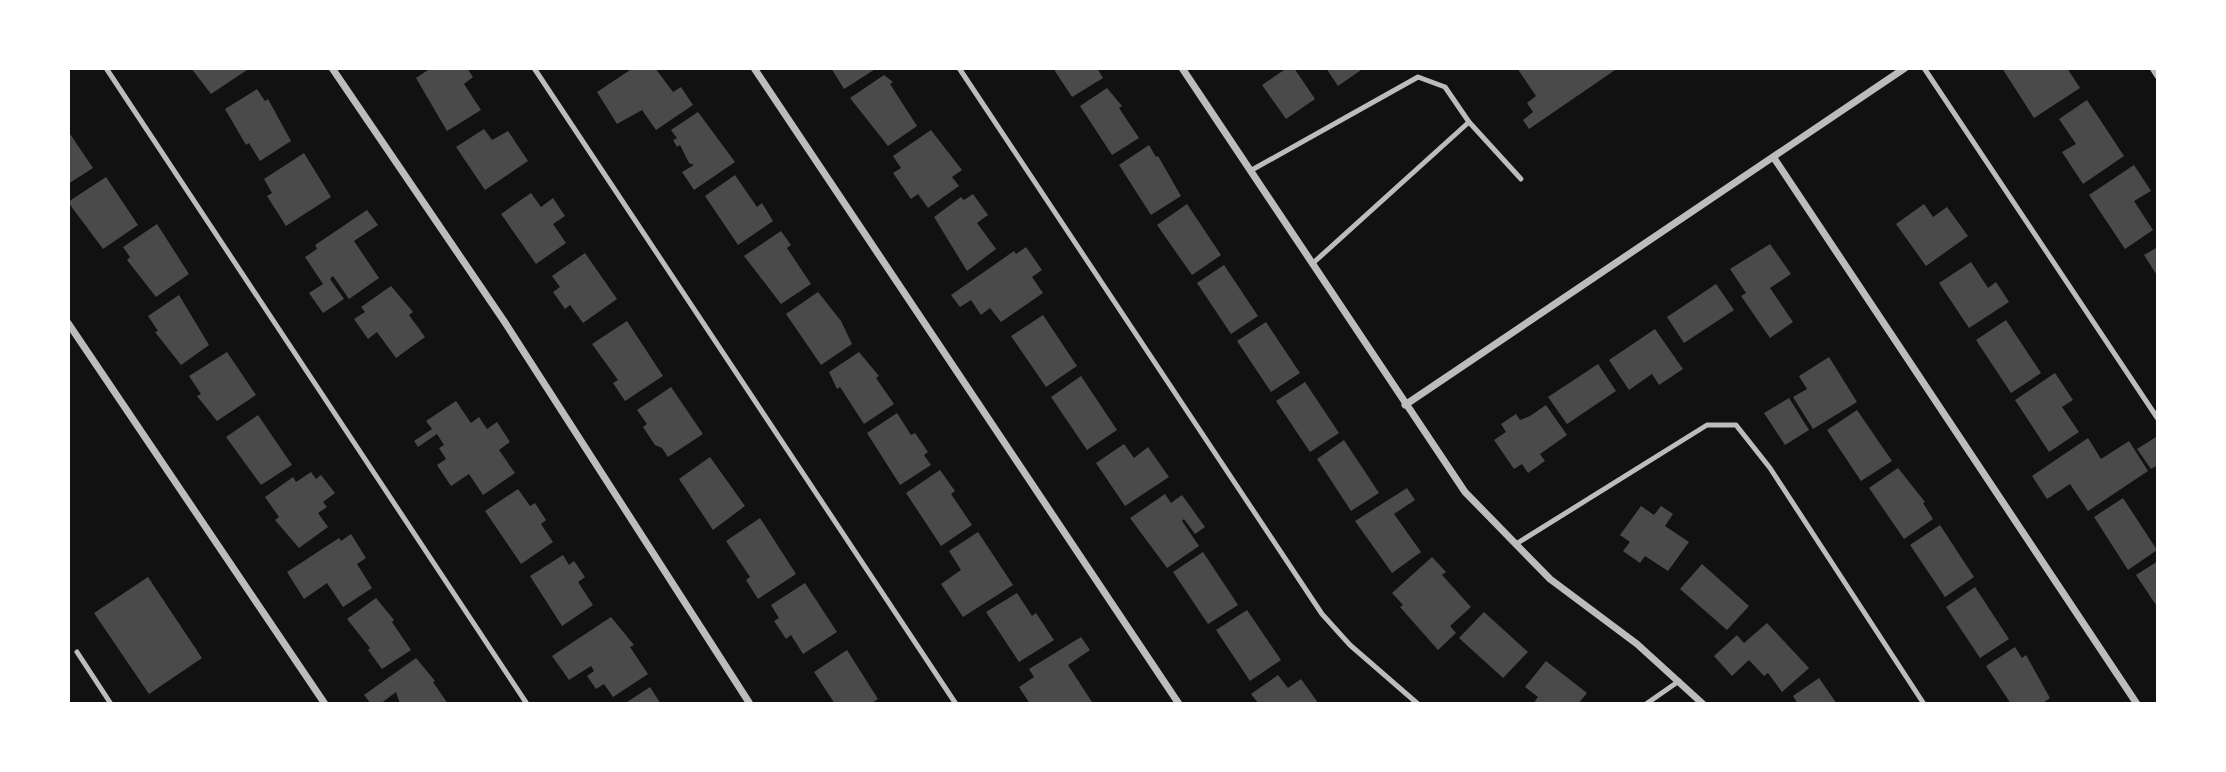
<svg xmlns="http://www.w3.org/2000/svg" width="2226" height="772" viewBox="0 0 2226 772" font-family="'Titillium Web',sans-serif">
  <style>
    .building { fill: #4a4a4a }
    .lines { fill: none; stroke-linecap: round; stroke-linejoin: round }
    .service { stroke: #bcbcbc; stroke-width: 5 }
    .minor { stroke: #bcbcbc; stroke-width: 7 }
  </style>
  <rect width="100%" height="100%" fill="#111"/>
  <g class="building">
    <path d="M191 68H246L247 70 211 94Z"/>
    <path d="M431 68H467L473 77 464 84 481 110 447 131 416 78Z"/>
    <path d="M633 68H655L673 92 681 87 693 105 656 130 642 110 617 124 597 92Z"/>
    <path d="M831 68H877L844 89Z"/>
    <path d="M1053 68H1097L1103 78 1072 97Z"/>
    <path d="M1287 68H1294L1315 99 1286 119 1262 85Z"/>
    <path d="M1326 68H1364L1338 86Z"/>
    <path d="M1517 68H1618L1529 129 1523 120 1533 112 1527 103 1536 96Z"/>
    <path d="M2002 68H2067L2080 88 2034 118Z"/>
    <path d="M884 75 893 82 890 84 917 126 888 146 850 98Z"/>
    <path d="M1107 88 1122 106 1119 108 1139 138 1112 155 1080 106Z"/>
    <path d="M257 89 265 101 268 99 291 141 260 161 249 143 246 145 225 109Z"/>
    <path d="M2087 100 2124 156 2083 184 2062 152 2076 144 2059 119Z"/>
    <path d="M698 112 735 162 694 190 682 172 694 165 689 163 680 145 677 147 673 140 677 138 671 130Z"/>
    <path d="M484 129 492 140 508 131 528 161 485 190 456 147Z"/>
    <path d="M931 130 962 170 952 177 959 186 928 208 918 194 911 199 893 173 901 168 893 156Z"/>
    <path d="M68 131 93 168 68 184Z"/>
    <path d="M1149 145 1156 157 1158 156 1181 196 1151 215 1119 165Z"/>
    <path d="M304 153 331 197 286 226 267 196 272 193 264 179Z"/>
    <path d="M2134 165 2151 191 2134 201 2153 230 2125 249 2089 195Z"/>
    <path d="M735 175 757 207 762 203 773 221 738 245 705 196Z"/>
    <path d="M106 177 138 225 103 249 68 202Z"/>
    <path d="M531 193 541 207 553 198 565 216 553 224 566 243 536 264 501 214Z"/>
    <path d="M973 194 988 215 977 223 996 249 967 271 934 217 961 197 964 200Z"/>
    <path d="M1187 204 1221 255 1192 275 1157 225Z"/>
    <path d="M1924 204 1933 217 1947 207 1968 236 1926 266 1896 224Z"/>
    <path d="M367 210 378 225 354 241 379 278 349 299 333 276 330 279 344 299 323 313 309 293 323 284 305 257 317 249 315 245Z"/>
    <path d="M157 224 189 274 156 297 127 260 130 257 123 247Z"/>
    <path d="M781 231 791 245 787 248 811 284 781 304 744 256Z"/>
    <path d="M1770 244 1791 274 1770 288 1793 322 1770 338 1741 296 1746 293 1730 269Z"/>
    <path d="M1026 247 1042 270 1032 277 1043 293 1001 322 990 308 981 315 971 300 960 307 951 295 1014 251 1016 254Z"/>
    <path d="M2158 247V277L2144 255Z"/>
    <path d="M585 253 617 299 583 323 570 305 565 309 553 292 560 287 552 276Z"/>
    <path d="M1971 262 1988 288 1996 282 2009 302 1969 328 1939 283Z"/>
    <path d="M1224 265 1258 316 1231 334 1197 283Z"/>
    <path d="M1716 284 1734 310 1684 343 1667 317Z"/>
    <path d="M391 286 413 312 409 315 425 337 396 358 377 332 368 339 354 319 365 312 361 307Z"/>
    <path d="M818 292 841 321 852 344 821 365 786 314Z"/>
    <path d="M179 295 209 345 181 365 155 332 158 331 148 316Z"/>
    <path d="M1043 315 1077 366 1046 387 1011 336Z"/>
    <path d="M2006 320 2041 373 2011 393 1976 340Z"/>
    <path d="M627 321 663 376 625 401 613 383 618 380 592 344Z"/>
    <path d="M1266 322 1300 373 1271 392 1237 341Z"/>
    <path d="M1655 329 1683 369 1659 385 1652 374 1629 390 1609 360Z"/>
    <path d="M227 352 256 395 217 421 197 396 201 394 189 376Z"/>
    <path d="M859 352 879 376 876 378 894 404 864 424 840 387 837 389 829 372Z"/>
    <path d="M1829 357 1857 402 1813 429 1793 397 1807 389 1799 376Z"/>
    <path d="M1598 364 1616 391 1567 424 1548 397Z"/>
    <path d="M2055 373 2073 400 2062 407 2079 432 2049 452 2015 400Z"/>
    <path d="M1081 376 1117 430 1087 450 1051 397Z"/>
    <path d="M1305 382 1339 433 1310 452 1276 401Z"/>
    <path d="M671 387 703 434 668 457 662 448 655 445 643 427 647 424 637 410Z"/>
    <path d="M1789 398 1809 430 1785 445 1764 413Z"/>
    <path d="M456 401 471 423 479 417 487 429 497 422 510 442 499 450 515 473 483 495 469 474 451 486 437 465 446 459 439 448 444 445 437 434 418 447 414 441 432 429 426 421Z"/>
    <path d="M1546 405 1567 435 1540 454 1545 461 1528 473 1522 464 1514 469 1494 440 1506 432 1501 424 1516 414 1520 420 1530 416Z"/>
    <path d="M1857 410 1892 461 1861 481 1827 430Z"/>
    <path d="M897 413 911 435 915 433 928 452 924 455 931 465 900 485 867 433Z"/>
    <path d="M258 415 292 465 261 485 226 437Z"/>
    <path d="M2156 437 2158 465 2151 469 2137 449Z"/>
    <path d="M2088 438 2101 459 2129 441 2148 471 2088 511 2070 484 2047 499 2032 476Z"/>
    <path d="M1344 440 1379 493 1351 511 1317 459Z"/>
    <path d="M1124 444 1134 458 1148 447 1169 477 1125 506 1096 463Z"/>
    <path d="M710 457 745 506 713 530 679 479Z"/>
    <path d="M1898 468 1925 502 1923 503 1933 519 1904 539 1869 488Z"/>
    <path d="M940 470 955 491 951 494 972 525 941 546 906 493Z"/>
    <path d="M311 472 316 479 321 475 335 493 323 502 327 507 318 513 328 527 299 548 275 520 279 517 265 497 293 477 296 482Z"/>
    <path d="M1407 488 1415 500 1394 514 1421 552 1392 573 1355 521Z"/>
    <path d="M518 489 530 506 535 503 546 520 541 524 553 542 521 564 485 511Z"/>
    <path d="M1165 494 1171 503 1182 495 1205 527 1195 534 1184 519 1182 521 1199 546 1167 568 1130 518Z"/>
    <path d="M2123 498 2157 550 2128 570 2094 517Z"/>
    <path d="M1641 506 1654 515 1661 506 1673 514 1665 526 1689 542 1668 571 1645 556 1640 563 1623 551 1630 542 1620 535Z"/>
    <path d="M760 518 796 574 758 599 746 580 750 577 726 541Z"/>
    <path d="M1940 525 1974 577 1945 597 1910 545Z"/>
    <path d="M978 532 1013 585 963 617 941 584 961 570 949 551Z"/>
    <path d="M351 534 366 558 357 564 372 588 343 607 327 583 304 599 287 572 339 538 341 541Z"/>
    <path d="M1203 552 1238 605 1208 624 1173 572Z"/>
    <path d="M563 555 569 565 574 561 585 577 578 582 593 605 562 626 530 576Z"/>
    <path d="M1432 557 1446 572 1442 575 1471 607 1450 626 1456 633 1438 650 1400 607 1403 605 1392 593Z"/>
    <path d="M2158 561V608L2136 575Z"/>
    <path d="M1702 564 1749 606 1727 630 1680 589Z"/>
    <path d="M148 577 202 658 149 694 94 613Z"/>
    <path d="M805 583 837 632 803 654 791 635 786 639 774 621 779 618 771 605Z"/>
    <path d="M1975 587 2009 639 1980 658 1946 607Z"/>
    <path d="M1017 593 1032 616 1036 613 1054 640 1019 662 986 612Z"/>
    <path d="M376 598 394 620 392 622 411 650 382 669 368 650 370 648 347 619Z"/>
    <path d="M1247 610 1281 660 1250 681 1216 630Z"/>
    <path d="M1484 612 1528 652 1503 678 1459 638Z"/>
    <path d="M611 617 634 645 630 647 648 674 613 697 604 684 596 689 587 676 594 671 591 666 569 680 552 656Z"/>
    <path d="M1767 623 1809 668 1782 692 1768 673 1764 676 1749 660 1732 676 1714 656 1737 635 1744 643Z"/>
    <path d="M1081 637 1090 650 1068 665 1092 702 1030 704 1019 687 1034 677 1029 669Z"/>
    <path d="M2015 647 2022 658 2026 655 2050 698 2041 704H2011L1986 666Z"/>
    <path d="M847 650 878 699 870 704H835L814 672Z"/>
    <path d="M416 658 435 681 433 682 448 704H400L396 692 380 704H371L364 695Z"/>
    <path d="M1546 661 1587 693 1578 704H1533L1538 697 1525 687Z"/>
    <path d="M1278 675 1288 688 1301 679 1319 704H1259L1251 694Z"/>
    <path d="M1819 678 1837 704H1798L1793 696Z"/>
    <path d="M650 687 661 704H624Z"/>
  </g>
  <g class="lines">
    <g class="service">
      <path d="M106 68 527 704"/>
      <path d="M534 68 956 704"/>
      <path d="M959 68 1322 614 1350 645 1418 704"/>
      <path d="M1924 68 2158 419"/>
      <path d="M1469 122 1521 179"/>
      <path d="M1250 171 1418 77 1445 87 1469 122 1312 264"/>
      <path d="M1516 544 1707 425H1736L1770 468 1924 704"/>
      <path d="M77 652 111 704"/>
      <path d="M1646 704 1679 681"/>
    </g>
    <g class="minor">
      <path d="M332 68 504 321 750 704"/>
      <path d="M754 68 1179 704"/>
      <path d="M1182 68 1465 492 1550 579 1637 644 1703 704"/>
      <path d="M2153 68 2158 76"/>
      <path d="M1774 158 2137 704"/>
      <path d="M68 323 325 704"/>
      <path d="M1405 405 1905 68"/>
    </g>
  </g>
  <rect width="2226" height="772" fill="none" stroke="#ffffff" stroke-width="140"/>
</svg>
